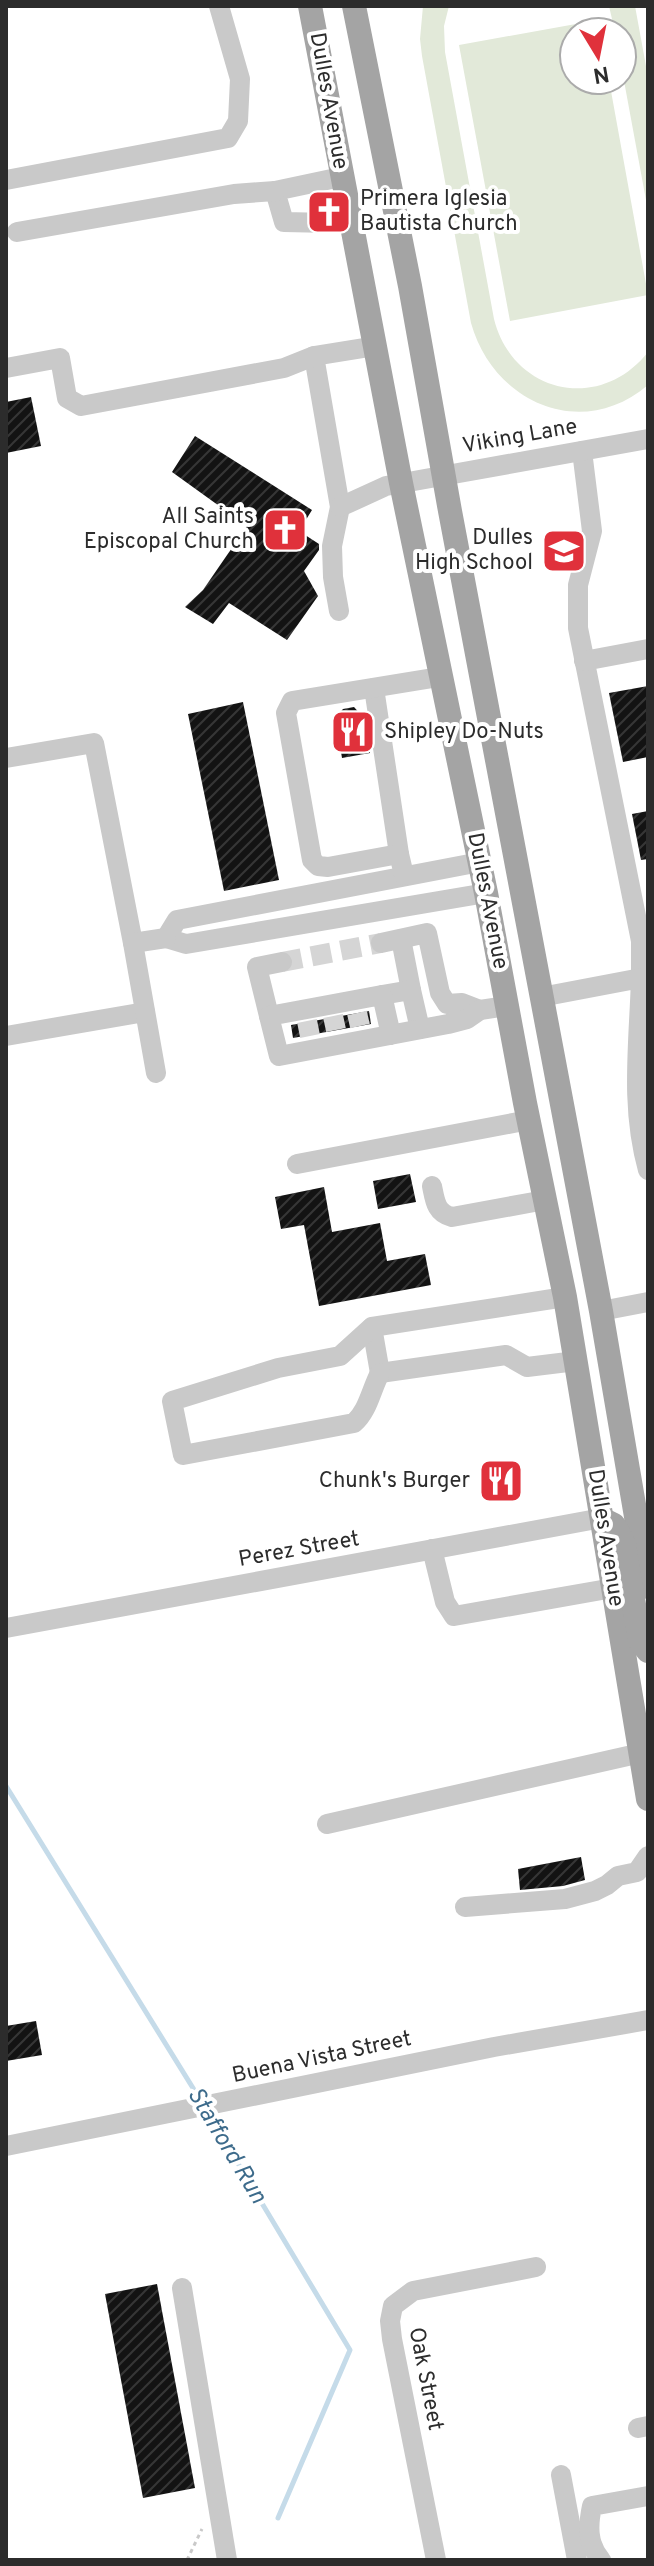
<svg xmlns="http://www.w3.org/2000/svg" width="654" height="2566" viewBox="0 0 654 2566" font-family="Overpass,sans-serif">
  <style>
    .park { fill: #e2e9d9 }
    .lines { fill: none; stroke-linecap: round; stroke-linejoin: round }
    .stream { stroke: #c5dbe9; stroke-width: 5 }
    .building { fill: url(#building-hatch) }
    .minor-tunnel { stroke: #d5d5d5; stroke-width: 20; stroke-dasharray: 20 10; stroke-linecap: butt }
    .path { stroke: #c9c9c9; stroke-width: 3; stroke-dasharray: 4 4; stroke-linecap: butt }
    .minor { stroke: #c9c9c9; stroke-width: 20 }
    .major { stroke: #a4a4a4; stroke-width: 24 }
    .labels { text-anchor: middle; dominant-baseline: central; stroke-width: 8; stroke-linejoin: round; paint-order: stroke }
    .street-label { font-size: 22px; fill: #2c2c2c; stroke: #fff }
    .poi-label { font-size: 22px; fill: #2c2c2c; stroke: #fff; text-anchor: end }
    .water-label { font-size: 24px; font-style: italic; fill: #3d6b8b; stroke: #fff }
  </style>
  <defs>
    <pattern id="building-hatch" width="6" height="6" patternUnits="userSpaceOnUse" patternTransform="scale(2)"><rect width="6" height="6" fill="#131313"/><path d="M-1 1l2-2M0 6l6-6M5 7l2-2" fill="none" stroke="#363636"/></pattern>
  </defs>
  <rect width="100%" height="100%" fill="#fff"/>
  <g class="park">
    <path d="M423 6H449L444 26 445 52 494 319C513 394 600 413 648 352V385C581 442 493 402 471 323L422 56 420 39Z"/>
    <path d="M609 6H635L648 77V211L622 70V32H615Z"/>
    <path d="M598 20 600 32H574V80H609L648 295 510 321 459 45Z"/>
  </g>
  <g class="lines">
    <g class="stream">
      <path d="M6 1786 201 2101"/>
      <path d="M206 2110 350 2350 278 2518"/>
    </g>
  </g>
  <g class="building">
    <path d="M31 397 41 446 6 453V402Z"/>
    <path d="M195 436 312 510 299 531 319 544V550L304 571 318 596 287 640 229 603 213 624 185 607 203 590 247 526 172 472Z"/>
    <path d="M648 686V757L623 762 609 693Z"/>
    <path d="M243 702 279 880 224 891 188 714Z"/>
    <path d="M354 707 363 717 370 753 342 758 339 740 342 734 336 730 335 718 343 709Z"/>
    <path d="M648 811V859L641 860 632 814Z"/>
    <path d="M369 1011 371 1024 293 1038 291 1025Z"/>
    <path d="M410 1174 416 1202 378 1209 373 1181Z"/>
    <path d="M324 1187 332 1232 380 1223 387 1261 425 1254 431 1285 319 1306 304 1225 281 1229 275 1197Z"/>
    <path d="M581 1857 585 1880 563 1886 520 1890 518 1869Z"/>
    <path d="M36 2021 42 2055 6 2061V2026Z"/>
    <path d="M157 2284 195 2488 143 2498 105 2294Z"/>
  </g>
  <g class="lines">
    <g class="minor-tunnel">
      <path d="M282 962 381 943"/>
      <path d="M357 1013 360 1026"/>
      <path d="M333 1016 336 1030"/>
      <path d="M307 1021 310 1036"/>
    </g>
    <path class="path" d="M187 2560 202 2529"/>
    <g class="minor">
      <path d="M341 177 275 191 284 222 331 223 350 219"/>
      <path d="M6 180 228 138 238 121 240 79 219 6"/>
      <path d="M17 232 234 194 275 191"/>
      <path d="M314 356 340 507 332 546 333 577 339 611"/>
      <path d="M6 368 60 358 67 398 81 406 284 368 314 356 376 346"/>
      <path d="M582 451 592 531 578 585V628L641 941V978"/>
      <path d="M340 507 386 486 648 439"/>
      <path d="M584 661 648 649"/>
      <path d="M374 688 399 854"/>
      <path d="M6 758 94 743 133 943"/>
      <path d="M480 862 177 920 166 938 186 944 486 893"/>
      <path d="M404 875 399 854 328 867 318 866 312 860 286 713 292 701 439 677"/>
      <path d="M401 939 411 990"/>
      <path d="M381 943 427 933 440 993 447 1004 462 1003 480 1010"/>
      <path d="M382 995 411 990 420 1029"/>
      <path d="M541 997 641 978C639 1044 630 1106 648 1170"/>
      <path d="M269 1016 257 967 282 962"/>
      <path d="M391 1035 382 995 269 1016 279 1056 448 1024 467 1019 480 1010 507 1006"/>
      <path d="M6 1036 145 1012"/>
      <path d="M156 1073 133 943 166 938"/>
      <path d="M297 1164 529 1120"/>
      <path d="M432 1186C435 1201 436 1213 452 1217L545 1200"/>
      <path d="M601 1311 648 1302"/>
      <path d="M372 1327 380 1373 506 1355 527 1367 576 1361"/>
      <path d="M380 1373C371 1390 368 1411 354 1423L183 1455 172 1401 278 1368 340 1356 372 1327 565 1297"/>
      <path d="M432 1549 445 1602 454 1616 613 1588"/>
      <path d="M6 1628 602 1518"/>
      <path d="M327 1824 641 1753"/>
      <path d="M465 1907 565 1899 595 1891 607 1885 618 1876 637 1872 648 1856"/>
      <path d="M6 2146 494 2047 648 2020"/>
      <path d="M182 2288 227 2560"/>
      <path d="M638 2428 648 2426"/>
      <path d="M561 2475 577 2560"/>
      <path d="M436 2560 392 2339 390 2321 393 2306 413 2291 536 2267"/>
      <path d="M601 2560C587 2544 588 2525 592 2506L648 2496"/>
    </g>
    <g class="major">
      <path d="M310 6 401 483 486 893 525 1103 565 1297 648 1799"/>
      <path d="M354 6 410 286 450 511 601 1311 648 1587"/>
      <path d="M602 1519 614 1525 624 1544 640 1641 648 1651"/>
    </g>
  </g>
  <defs>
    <g id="church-square" transform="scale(2.3)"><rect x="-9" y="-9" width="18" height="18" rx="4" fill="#e0313b" stroke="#fff"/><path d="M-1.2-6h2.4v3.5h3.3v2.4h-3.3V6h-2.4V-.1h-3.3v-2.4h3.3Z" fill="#fff"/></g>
    <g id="school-square" transform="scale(2.3)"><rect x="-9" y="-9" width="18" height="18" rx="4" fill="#e0313b" stroke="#fff"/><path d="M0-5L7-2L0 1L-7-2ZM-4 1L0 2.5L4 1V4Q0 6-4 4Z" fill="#fff"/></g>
    <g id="restaurant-square" transform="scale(2.3)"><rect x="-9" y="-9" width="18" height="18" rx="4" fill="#e0313b" stroke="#fff"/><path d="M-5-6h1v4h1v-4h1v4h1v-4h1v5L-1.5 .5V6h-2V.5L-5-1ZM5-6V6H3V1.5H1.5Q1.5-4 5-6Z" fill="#fff"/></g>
  </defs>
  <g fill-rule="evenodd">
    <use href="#church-square" x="329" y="212"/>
    <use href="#church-square" x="285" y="530"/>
    <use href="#school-square" x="564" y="551"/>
    <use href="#restaurant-square" x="353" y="732"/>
    <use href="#restaurant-square" x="501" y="1481"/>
  </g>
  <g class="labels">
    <g class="street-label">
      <text transform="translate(328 101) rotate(80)">Dulles Avenue</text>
      <text transform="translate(520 437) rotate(-10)">Viking Lane</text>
      <text transform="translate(487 901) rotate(79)">Dulles Avenue</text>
      <text transform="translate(605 1538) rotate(81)">Dulles Avenue</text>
      <text transform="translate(299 1550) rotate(-10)">Perez Street</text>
      <text transform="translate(322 2058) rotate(-12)">Buena Vista Street</text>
      <text transform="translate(425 2379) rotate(79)">Oak Street</text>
    </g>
    <g class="poi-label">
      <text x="360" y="199" text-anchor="start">Primera Iglesia<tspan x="360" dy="25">Bautista Church</tspan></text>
      <text x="254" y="517">All Saints<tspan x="254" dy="25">Episcopal Church</tspan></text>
      <text x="533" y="538">Dulles<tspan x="533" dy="25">High School</tspan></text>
      <text x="384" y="732" text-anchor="start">Shipley Do-Nuts</text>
      <text x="470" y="1481">Chunk's Burger</text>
    </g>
    <g class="water-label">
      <text transform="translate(226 2146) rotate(59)">Stafford Run</text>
    </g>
  </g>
  <rect width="654" height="2566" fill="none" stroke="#2c2c2c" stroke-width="16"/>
  <g transform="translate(598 56) rotate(170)"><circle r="38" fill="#ffffff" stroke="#ababab" stroke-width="2"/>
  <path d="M0-6L14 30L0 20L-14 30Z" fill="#e0313b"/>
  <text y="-12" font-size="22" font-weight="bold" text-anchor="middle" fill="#2c2c2c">N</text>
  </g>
</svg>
